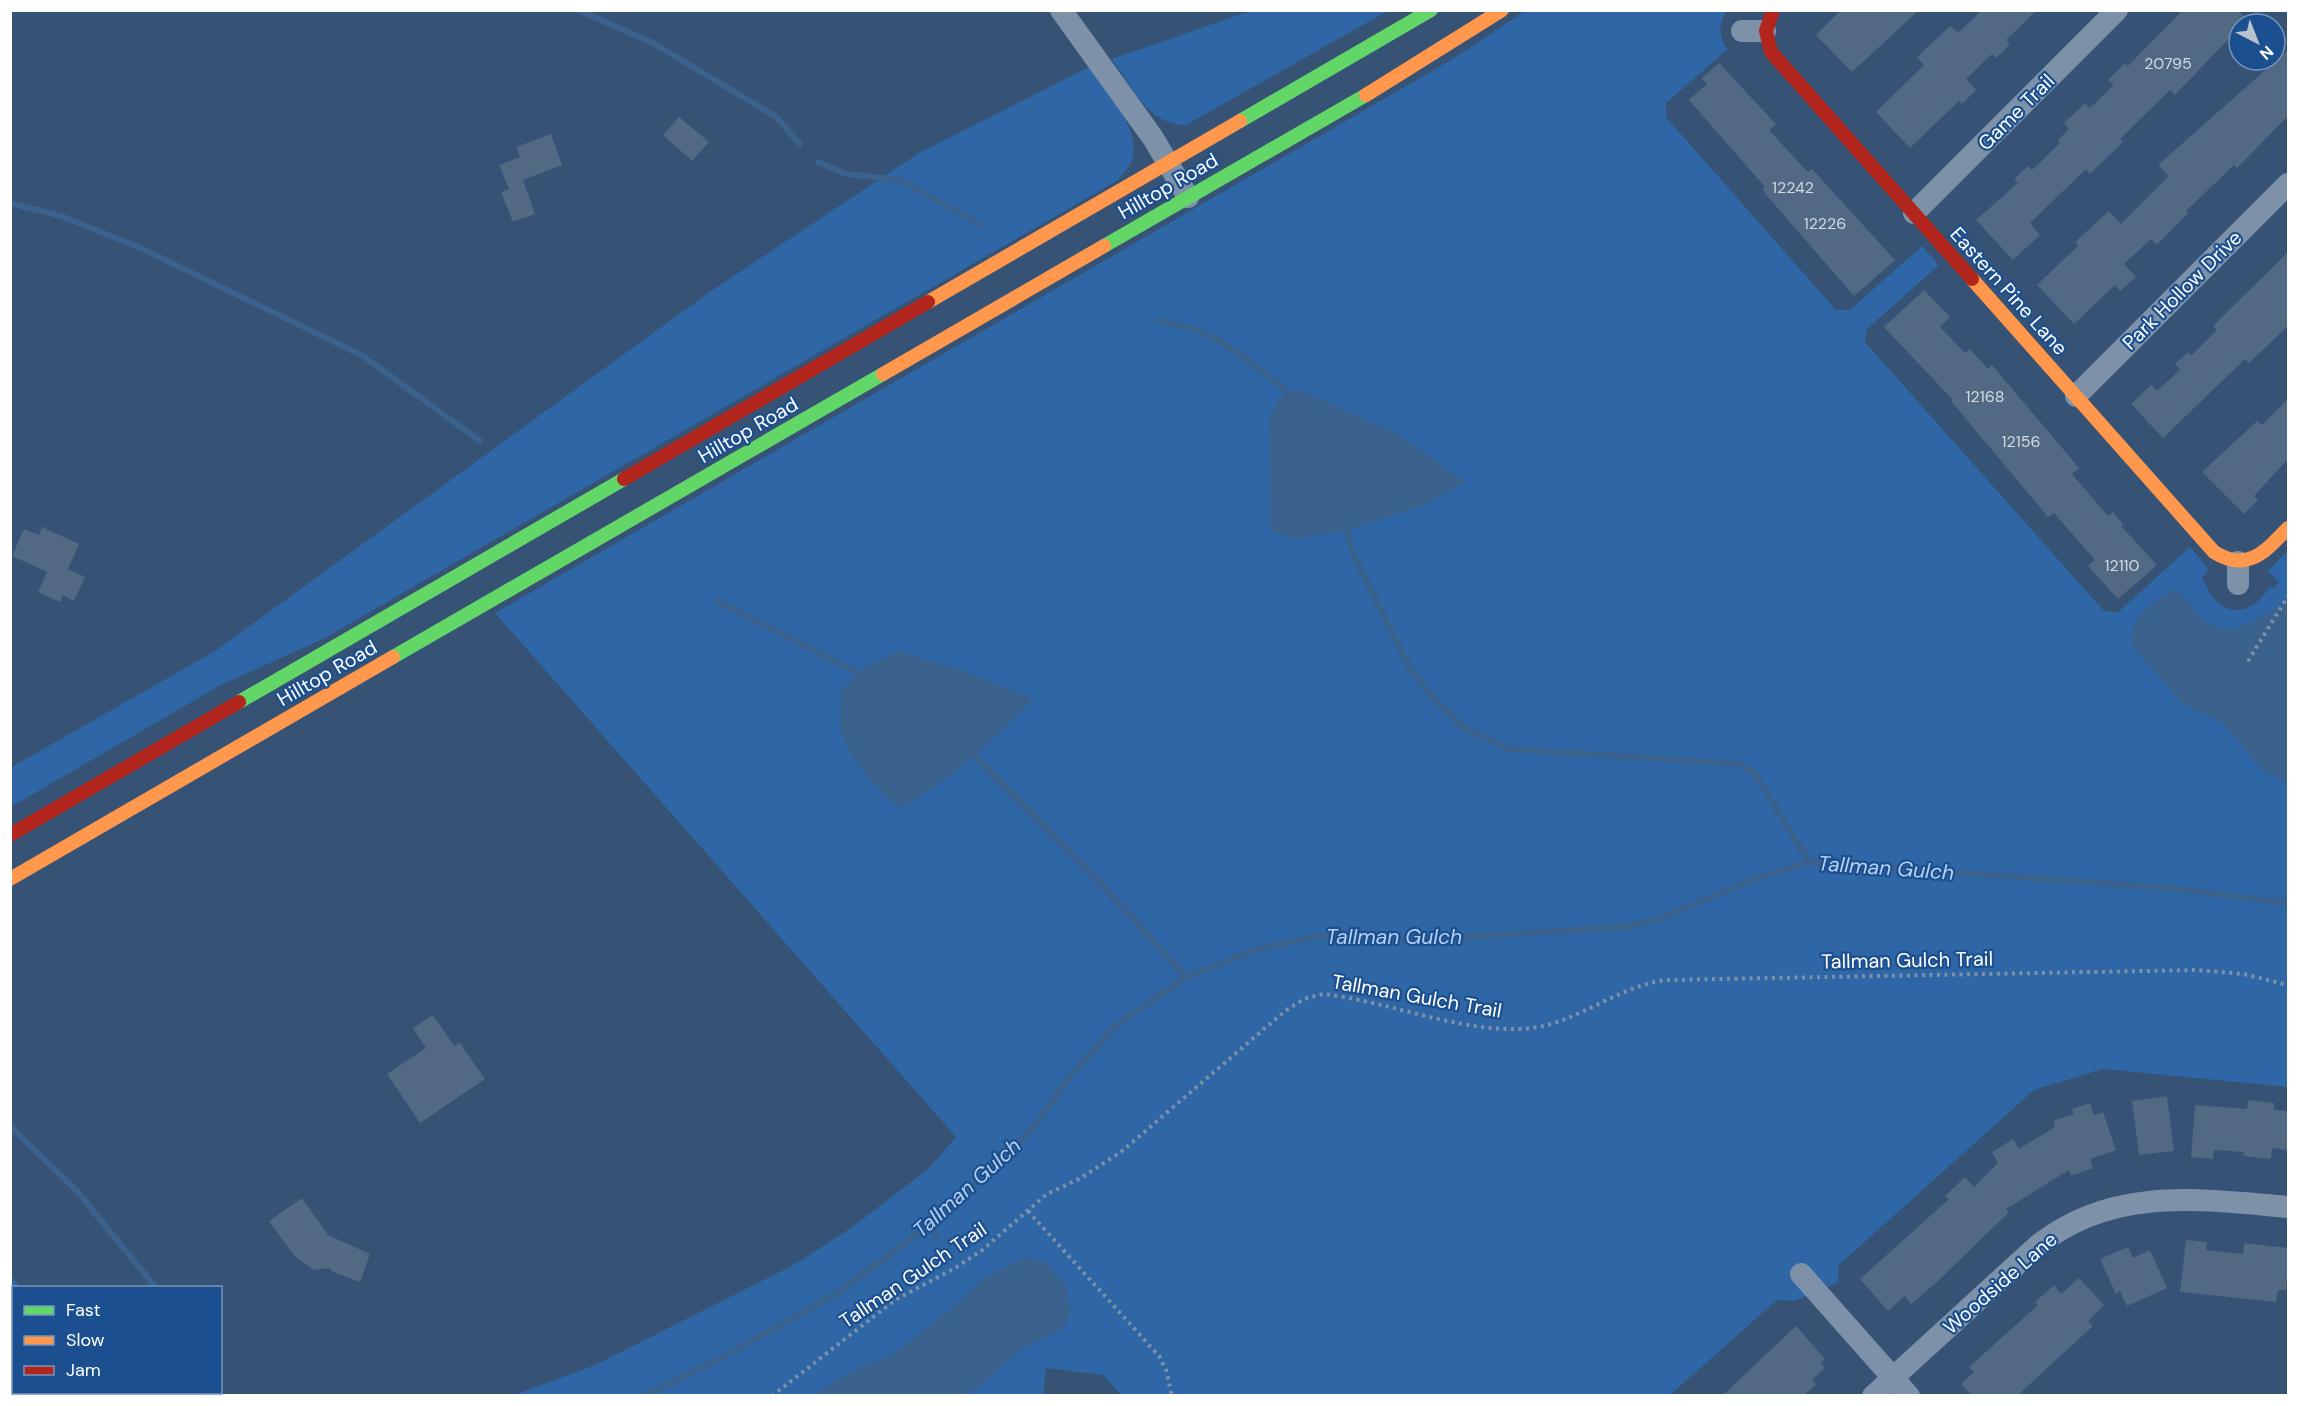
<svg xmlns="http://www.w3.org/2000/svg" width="2299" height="1406" viewBox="0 0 2299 1406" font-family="'DM Sans',sans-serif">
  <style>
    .green { fill: #2f66a5 }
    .water { fill: #3b618d }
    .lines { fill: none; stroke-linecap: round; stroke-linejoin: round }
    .stream { stroke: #3b618d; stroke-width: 6 }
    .building { fill: #526984 }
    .path { stroke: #7d92a8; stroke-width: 4; stroke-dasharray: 3 4.5; stroke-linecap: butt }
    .street { stroke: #7d92a8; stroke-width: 22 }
    .fast { stroke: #63d668; stroke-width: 14 }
    .slow { stroke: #ff974d; stroke-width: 14 }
    .jam { stroke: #b3261e; stroke-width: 14 }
    .labels { text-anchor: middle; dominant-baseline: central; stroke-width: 4.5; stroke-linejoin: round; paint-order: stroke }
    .number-label { font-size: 16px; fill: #d4dae0 }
    .street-label { font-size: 20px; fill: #fff; stroke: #1b4f8f }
    .water-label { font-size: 21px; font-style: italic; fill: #b5d3f5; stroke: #1b4f8f }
  </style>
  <rect width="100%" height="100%" fill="#365274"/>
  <g class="green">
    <path d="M1253 10 1388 11 1186 125C1148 126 1131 85 1112 59Z"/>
    <path d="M1525 11H1727C1718 23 1718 37 1728 49L1666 103V117L1836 310H1850L1922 246 1939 265 1867 329 1865 342 2104 611 2118 612 2190 547 2209 570 2202 578C2207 586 2210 595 2217 602 2238 620 2259 605 2270 586L2273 588 2279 582 2268 571 2288 550V1087L2103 1069 2034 1090 1839 1265 1838 1282 1795 1301 1777 1300 1670 1395 1122 1396 1103 1375 1046 1368 1043 1395H514L595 1365 797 1263 851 1228 928 1169 956 1137 495 613 1451 60Z"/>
    <path d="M1089 67C1106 92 1142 127 1132 161 1130 167 1122 175 1118 180L323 639 219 686 11 807 10 768 215 651 711 291 919 153Z"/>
    <path d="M10 1275 21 1287 14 1288V1392H103L106 1395H11Z"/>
  </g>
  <g class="water">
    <path d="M1298 389 1398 434 1465 482 1424 505 1347 530 1295 539 1271 531 1269 418 1280 397Z"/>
    <path d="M2172 590 2180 592C2188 601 2195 612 2204 620 2230 643 2265 614 2288 601V781L2266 773 2221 722 2184 705 2132 646C2124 623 2155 601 2172 590Z"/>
    <path d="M898 651 962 670 1033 699C990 744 955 776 901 808 882 800 846 752 841 731 838 719 842 701 842 689L868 665Z"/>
    <path d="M1025 1257 1046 1262 1066 1286 1071 1311 1063 1328 1022 1349 968 1395H816L836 1380 860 1367 889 1357 950 1310 984 1279Z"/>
  </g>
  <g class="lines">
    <g class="stream">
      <path d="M578 10 653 43 775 116 800 144"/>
      <path d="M818 162 846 174 901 180 981 225"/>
      <path d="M10 203 61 216 143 249 363 356 480 441"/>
      <path d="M1158 320C1171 324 1186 326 1199 331 1225 342 1273 377 1293 398"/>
      <path d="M1346 523 1352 552 1409 667 1433 698 1463 727 1508 749 1741 764 1756 775 1809 862"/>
      <path d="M717 601 866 677"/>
      <path d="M971 752 1095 877 1186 977"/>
      <path d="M10 1126 77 1191 156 1288"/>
      <path d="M929 1225 938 1237"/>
      <path d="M171 1396 172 1392"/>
      <path d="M644 1396 723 1357 836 1294 929 1225 1001 1162 1034 1127 1067 1080 1113 1028 1186 977 1258 949 1319 936 1429 939 1626 927 1661 918 1755 879 1809 862 2169 888 2288 903"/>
    </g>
  </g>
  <g class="building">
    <path d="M1841 10H1919L1852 72 1816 35Z"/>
    <path d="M1982 10H2037L2006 40 2010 45 1996 58 1992 54 1966 79 1976 90 1962 104 1959 101 1910 148 1876 112 1924 65 1917 57 1950 26 1958 33Z"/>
    <path d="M2183 10H2238L2247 20 2239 24V28L2175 95 2170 90 2120 139 2123 142 2090 174 2086 169 2030 223 2040 235 2013 260 1976 220 2018 183 2014 179 2028 166 2032 170 2060 143 2058 140 2069 129 2064 123 2085 103 2090 108 2114 85 2108 80 2125 63 2128 66Z"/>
    <path d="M2289 49V115L2237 168 2234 165 2186 211 2188 213 2157 245 2151 239 2124 264 2136 277 2120 291 2115 285 2074 324 2037 285 2079 245 2075 242 2109 211 2121 224 2169 176 2158 165Z"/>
    <path d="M1719 63 1776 124 1769 130 1790 153 1808 172 1812 169 1895 260 1854 296 1762 190 1765 187 1689 100 1707 84 1702 78Z"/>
    <path d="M679 117 709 142 692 161 663 135Z"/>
    <path d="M551 134 562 165 523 180 535 214 513 222 501 192 509 189 499 165 520 157 516 147Z"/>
    <path d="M2289 251V325L2249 363 2245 359 2163 438 2131 404 2151 385 2157 391 2180 370 2175 364 2188 352 2191 356 2217 330 2213 326Z"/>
    <path d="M1924 290 1950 317 1940 327 1965 353 1970 349 1988 369 1992 365 2079 468 2072 474 2108 516 2113 512 2123 524 2121 526 2157 565 2118 599 2088 566 2095 560 2054 513 2048 517 1951 401 1953 400 1884 327Z"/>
    <path d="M2289 398V458L2254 496 2258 500 2244 514 2202 472 2257 421 2262 425Z"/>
    <path d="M42 527 79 544 68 569 85 577 74 601 63 595 60 602 38 592 47 572 12 556 24 529 39 535Z"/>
    <path d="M433 1015 454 1046 460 1043 485 1079 420 1123 387 1074 426 1048 413 1028Z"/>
    <path d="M2167 1096 2174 1151 2139 1155 2132 1101Z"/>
    <path d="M2248 1100 2274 1103V1110L2289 1111V1150L2272 1148 2271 1159 2243 1156 2244 1152 2214 1150 2213 1159 2191 1157 2195 1105 2247 1109Z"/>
    <path d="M2090 1103 2094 1115 2103 1112 2116 1150 2090 1159 2093 1168 2071 1176 2069 1170 2006 1209 2009 1212 1936 1283 1911 1304 1905 1296 1888 1311 1860 1279 1949 1199 1945 1196 1965 1177 1974 1187 1998 1163 1992 1152 2013 1139 2019 1149 2055 1127 2053 1121 2074 1114 2072 1109Z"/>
    <path d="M302 1198 328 1235 370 1254 360 1282 333 1272 329 1268 314 1270 295 1257 269 1221Z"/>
    <path d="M2186 1240 2207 1242 2206 1250 2243 1254 2244 1243 2289 1248 2286 1290H2278L2276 1302 2180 1292Z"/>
    <path d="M2128 1247 2133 1258 2150 1250 2167 1288 2127 1306 2120 1291 2116 1294 2100 1259Z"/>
    <path d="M2079 1278 2104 1305 2088 1321 2093 1326 2018 1395H1971L1961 1384 1974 1372 1969 1367 2038 1305 2035 1302 2054 1285 2061 1294Z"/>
    <path d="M1796 1326 1825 1359 1821 1363 1825 1368 1812 1380 1816 1385 1804 1395H1723Z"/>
  </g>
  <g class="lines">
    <g class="path">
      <path d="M2248 661 2288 596"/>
      <path d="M1028 1211 1159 1356 1166 1370 1172 1396"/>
      <path d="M772 1396 895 1300 955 1268 981 1251 1047 1194 1079 1179 1121 1152 1285 1011 1304 999 1323 994C1391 1001 1476 1040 1543 1026 1586 1016 1621 986 1666 980L2197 970 2243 974 2288 985"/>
    </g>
    <g class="street">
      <path d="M1061 10 1153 138 1188 197"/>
      <path d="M1742 31H1765"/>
      <path d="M1914 213 2117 10"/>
      <path d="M2076 396 2288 184"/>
      <path d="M2238 562V584"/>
      <path d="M1801 1274 1909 1396"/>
      <path d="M1873 1396 2036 1247C2110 1186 2200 1199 2288 1207"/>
    </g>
    <g class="fast">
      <path d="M1240 121 1431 10"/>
      <path d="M1104 246 1366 95"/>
      <path d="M393 657 883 374"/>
      <path d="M239 702 624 479"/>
    </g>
    <g class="slow">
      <path d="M1366 95 1502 10"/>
      <path d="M1972 279 2214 552C2247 573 2265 552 2288 528"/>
      <path d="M928 302 1240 121"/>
      <path d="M883 374 1104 246"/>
      <path d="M10 879 393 657"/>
    </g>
    <g class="jam">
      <path d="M1773 10 1766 31 1771 52 1972 279"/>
      <path d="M624 479 928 302"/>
      <path d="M10 835 239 702"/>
    </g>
  </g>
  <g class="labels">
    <g class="number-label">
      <text x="2168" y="63">20795</text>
      <text x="1793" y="187">12242</text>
      <text x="1825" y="223">12226</text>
      <text x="1985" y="396">12168</text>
      <text x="2021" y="441">12156</text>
      <text x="2122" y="565">12110</text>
    </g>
    <g class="street-label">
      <text transform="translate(2016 112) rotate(-45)">Game Trail</text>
      <text transform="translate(1168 186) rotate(-30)">Hilltop Road</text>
      <text transform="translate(2182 290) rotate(-45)">Park Hollow Drive</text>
      <text transform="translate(2009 291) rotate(48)">Eastern Pine Lane</text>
      <text transform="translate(748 430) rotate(-30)">Hilltop Road</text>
      <text transform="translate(327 673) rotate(-30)">Hilltop Road</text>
      <text transform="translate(1907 960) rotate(-1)">Tallman Gulch Trail</text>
      <text transform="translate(1417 996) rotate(10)">Tallman Gulch Trail</text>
      <text transform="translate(913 1275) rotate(-34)">Tallman Gulch Trail</text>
      <text transform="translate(2000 1283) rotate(-41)">Woodside Lane</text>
    </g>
    <g class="water-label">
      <text transform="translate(1886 868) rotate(4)">Tallman Gulch</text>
      <text x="1394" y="937">Tallman Gulch</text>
      <text transform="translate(967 1188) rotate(-42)">Tallman Gulch</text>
    </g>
  </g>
  <rect width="2299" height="1406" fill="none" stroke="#ffffff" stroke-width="24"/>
  <rect x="12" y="1286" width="210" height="108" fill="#1b4f8f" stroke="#7695bc" stroke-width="1.5"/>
  <rect x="24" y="1306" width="30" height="9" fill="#63d668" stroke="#7695bc" stroke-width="1.5"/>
  <text x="66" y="1316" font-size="18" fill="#ffffff">Fast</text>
  <rect x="24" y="1336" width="30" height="9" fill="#ff974d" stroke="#7695bc" stroke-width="1.5"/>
  <text x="66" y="1346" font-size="18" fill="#ffffff">Slow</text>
  <rect x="24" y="1366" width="30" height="9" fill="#b3261e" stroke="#7695bc" stroke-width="1.5"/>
  <text x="66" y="1376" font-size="18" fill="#ffffff">Jam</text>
  <g transform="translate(2257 42) rotate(138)"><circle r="28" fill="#1b4f8f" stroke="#7695bc" stroke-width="1.5"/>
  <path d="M0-4.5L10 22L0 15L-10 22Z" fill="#b9c2ce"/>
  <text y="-9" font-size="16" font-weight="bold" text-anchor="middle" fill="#ffffff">N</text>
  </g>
</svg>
